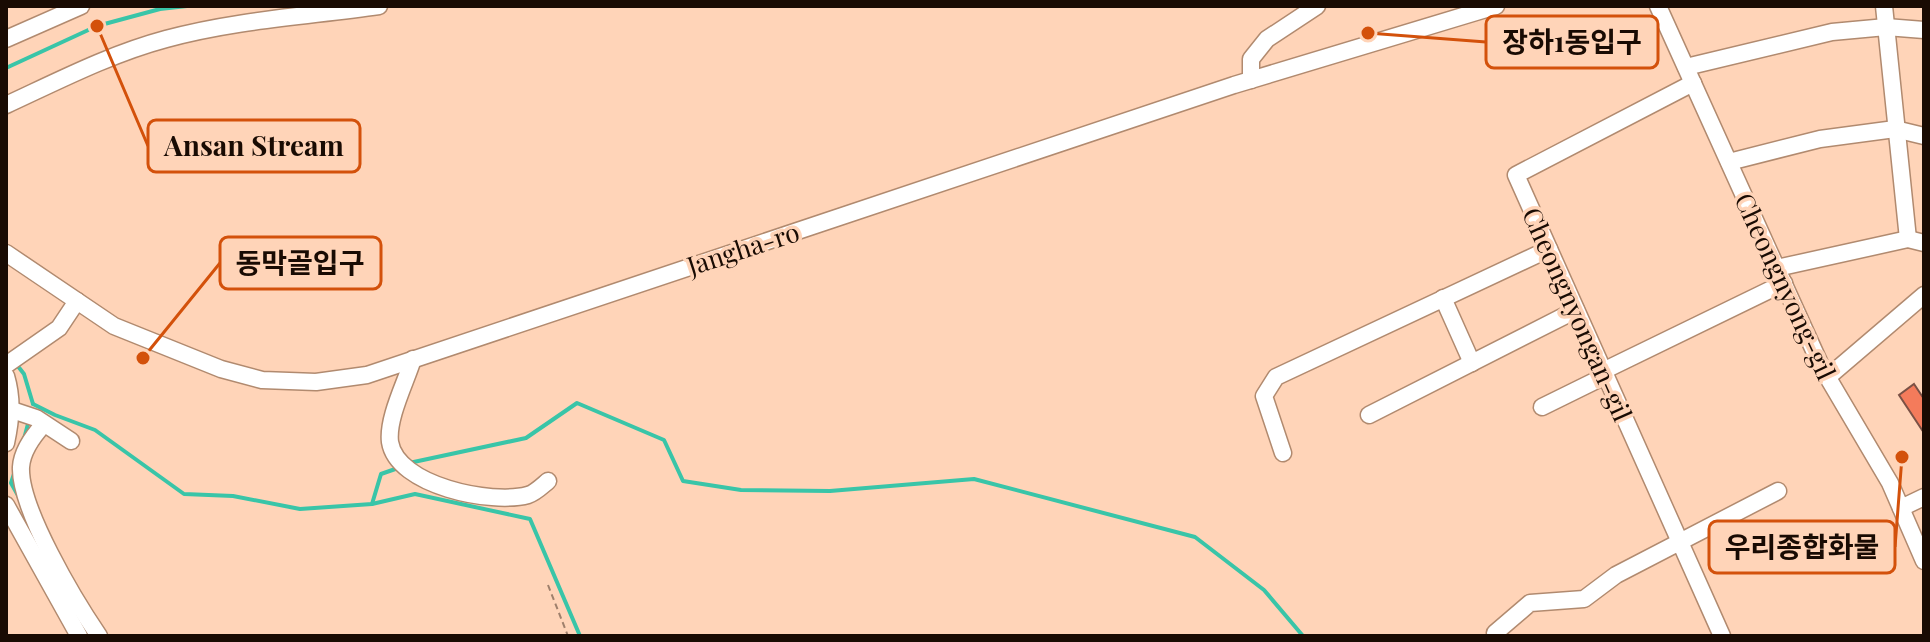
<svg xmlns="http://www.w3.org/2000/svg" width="1930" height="642" viewBox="0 0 1930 642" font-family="'Playfair Display','Noto Sans KR',serif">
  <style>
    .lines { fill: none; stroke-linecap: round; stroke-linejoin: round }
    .stream { stroke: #39c5a8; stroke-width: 4 }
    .building { fill: #f47b5b; stroke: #7b5145; stroke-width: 2 }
    .minor-casing { stroke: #b18a6f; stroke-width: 19 }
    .path { stroke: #9f806c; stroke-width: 2; stroke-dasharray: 6 4; stroke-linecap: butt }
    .minor { stroke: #fff; stroke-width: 16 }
    .labels { text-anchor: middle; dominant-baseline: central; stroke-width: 7; stroke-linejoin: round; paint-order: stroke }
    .street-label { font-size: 26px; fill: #190b03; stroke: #ffd4b8 }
    .leader { fill: none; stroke: #d3510b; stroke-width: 3 }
    .callout-dot { fill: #d3510b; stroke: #ffd4b8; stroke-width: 3 }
    .callout { fill: #ffd4b8; stroke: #d3510b; stroke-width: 3 }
    .callout-label { font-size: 28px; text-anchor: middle; font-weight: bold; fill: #190b03 }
  </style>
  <rect width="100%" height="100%" fill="#ffd4b8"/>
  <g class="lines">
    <g class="stream">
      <path d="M6 68 97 26 160 9 187 6"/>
      <path d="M17 365 24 374 33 404"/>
      <path d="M33 404 55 415 95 430 184 494 233 496 300 509 372 504 415 494 530 519 580 636"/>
      <path d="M24 439 29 420"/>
      <path d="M409 463 526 438 577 403 664 440 683 481 741 490 830 491 974 479 1195 537 1264 590 1303 636"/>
      <path d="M15 471 11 483 20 499"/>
      <path d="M372 504 381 474 401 467"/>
    </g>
  </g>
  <path class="building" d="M1914 384 1924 399V433L1899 395Z"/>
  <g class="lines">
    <g class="minor-casing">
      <g id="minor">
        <path d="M1658 6 1821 366 1890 483 1924 561"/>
        <path d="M1884 6 1908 239"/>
        <path d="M6 39 81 6"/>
        <path d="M1686 67 1832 32 1886 27 1924 30"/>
        <path d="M1251 80V59L1267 39 1317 6"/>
        <path d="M1693 83 1516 175 1722 636"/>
        <path d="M6 105C58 81 110 54 166 39 235 20 309 16 379 6"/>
        <path d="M1729 162 1820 139 1895 129 1924 136"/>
        <path d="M6 253 114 326 221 369 262 380 316 382 367 375 1234 85 1496 6"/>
        <path d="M1777 268 1908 239 1924 243"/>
        <path d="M1443 298 1472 363"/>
        <path d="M413 359C406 382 387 418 390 442 397 486 492 505 528 495 535 493 542 486 548 481"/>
        <path d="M6 365 59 328 77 301"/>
        <path d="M1603 371 1784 283"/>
        <path d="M6 376C13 400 11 419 6 443"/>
        <path d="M1828 377 1924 295"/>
        <path d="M1542 407 1605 376"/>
        <path d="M12 410 36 418 71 441"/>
        <path d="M1369 415 1576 310"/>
        <path d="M44 424C33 436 22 451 21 467 19 508 75 601 99 636"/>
        <path d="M1283 453 1264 396 1276 377 1549 249"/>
        <path d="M6 505 79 636"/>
        <path d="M1901 508 1924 497"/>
        <path d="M1495 633 1530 603 1584 599 1616 575 1778 491"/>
      </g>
    </g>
    <path class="path" d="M548 585 568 636"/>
    <use href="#minor" class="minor"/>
  </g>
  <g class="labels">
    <g class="street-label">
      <text transform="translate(743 248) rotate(-18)">Jangha-ro</text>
      <text transform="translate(1786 286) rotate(65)">Cheongnyong-gil</text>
      <text transform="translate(1578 314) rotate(66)">Cheongnyongan-gil</text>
    </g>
  </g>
  <path class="leader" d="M1368 33L1486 42M97 26L148 146M143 358L220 263M1902 457L1895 547"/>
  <g class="callout-dot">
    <circle cx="1368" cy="33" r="8"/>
    <circle cx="97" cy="26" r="8"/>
    <circle cx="143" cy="358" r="8"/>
    <circle cx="1902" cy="457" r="8"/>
  </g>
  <g class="callout">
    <rect x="1486" y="16" width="172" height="52" rx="8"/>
    <rect x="148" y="120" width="212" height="52" rx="8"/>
    <rect x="220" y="237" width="161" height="52" rx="8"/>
    <rect x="1709" y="521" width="186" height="52" rx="8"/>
  </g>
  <g class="callout-label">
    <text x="1572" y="52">장하1동입구</text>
    <text x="254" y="156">Ansan Stream</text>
    <text x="300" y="273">동막골입구</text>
    <text x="1802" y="557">우리종합화물</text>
  </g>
  <rect width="1930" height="642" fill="none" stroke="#190b03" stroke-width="16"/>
</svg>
